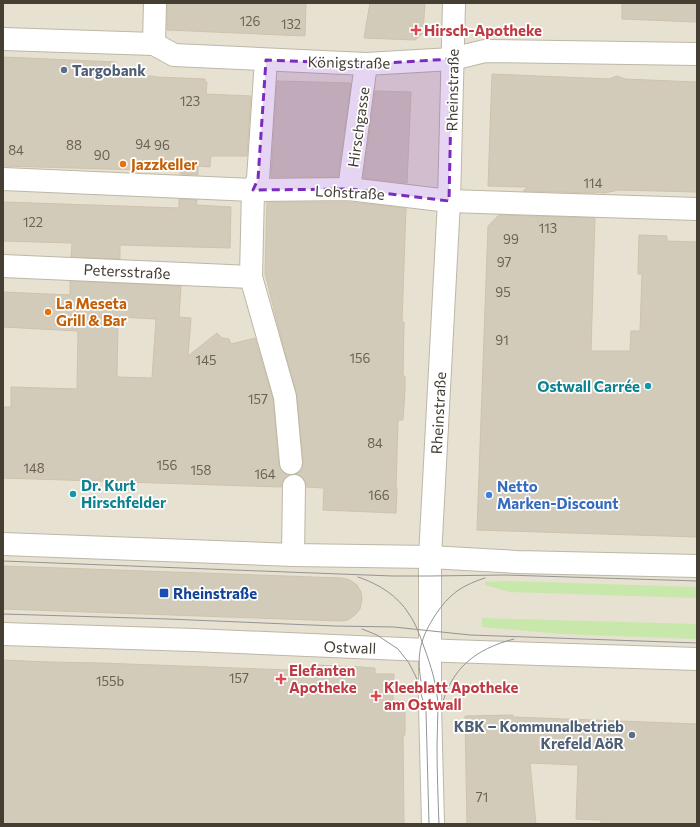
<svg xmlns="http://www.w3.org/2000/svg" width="700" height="827" viewBox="0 0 700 827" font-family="Commissioner,sans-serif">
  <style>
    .residential { fill: #e6e1d1 }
    .green { fill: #c8e7ab }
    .building { fill: #d3cbb9; stroke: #cec3ac; fill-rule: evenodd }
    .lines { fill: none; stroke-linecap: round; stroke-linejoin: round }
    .minor-casing { stroke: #bdb7a6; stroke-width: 24 }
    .minor { stroke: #fff; stroke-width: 22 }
    .tram { stroke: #949494; stroke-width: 1 }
    .marked { fill: #7b2cbf; fill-opacity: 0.2; stroke: #7b2cbf; stroke-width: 3; stroke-dasharray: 8 5; stroke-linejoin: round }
    .health-dot { fill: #e0444e; stroke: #fff; stroke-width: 1.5 }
    .service-dot { fill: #5c6f8a; stroke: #fff; stroke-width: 1.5 }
    .food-dot { fill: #e8710a; stroke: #fff; stroke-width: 1.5 }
    .culture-dot { fill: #0f9aa8; stroke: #fff; stroke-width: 1.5 }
    .shop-dot { fill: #3f7fe0; stroke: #fff; stroke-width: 1.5 }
    .transit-dot { fill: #1a4fb4; stroke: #fff; stroke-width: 1.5 }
    .labels { text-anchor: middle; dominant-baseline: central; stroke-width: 3.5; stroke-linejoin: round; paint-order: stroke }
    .number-label { font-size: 13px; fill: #686154 }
    .health-label { font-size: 15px; font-weight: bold; fill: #be3a42; stroke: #fff; text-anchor: start }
    .street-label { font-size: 15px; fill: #443e33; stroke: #fff }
    .service-label { font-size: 15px; font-weight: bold; fill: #4e5e75; stroke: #fff; text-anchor: start }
    .food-label { font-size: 15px; font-weight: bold; fill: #c56008; stroke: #fff; text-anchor: start }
    .culture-label { font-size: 15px; font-weight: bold; fill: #0d838f; stroke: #fff; text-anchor: end }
    .shop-label { font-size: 15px; font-weight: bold; fill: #366cbe; stroke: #fff; text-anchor: start }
    .transit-label { font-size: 15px; font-weight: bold; fill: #164399; stroke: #fff; text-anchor: start }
  </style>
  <rect width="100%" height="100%" fill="#f2eee3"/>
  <rect class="residential" x="3" y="3" width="694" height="821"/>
  <g class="green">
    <path d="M504 581 697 587V598L510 592 485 585V582Z"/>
    <path d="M482 618 697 624V639L562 634 482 627Z"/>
  </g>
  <g class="building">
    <path d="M167 3H306L305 36 167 30Z"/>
    <path d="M370 3H425L423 33 415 40 364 38Z"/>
    <path d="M622 3H697V22L622 19Z"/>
    <path d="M3 57 116 62 115 75H138L139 76H153L156 77 205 79V82H207L206 94 251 96 247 156H211L210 167 198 166V175L180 174V171L3 166Z"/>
    <path d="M492 74 609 79 617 76 625 79 697 82V192L619 190 604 193 596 192V193L523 191 528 187 488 186Z"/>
    <path d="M277 81 350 83 351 84 338 177H271Z"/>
    <path d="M375 91 411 92 407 183 363 178Z"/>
    <path d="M179 199 197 200 196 205 231 207 230 248 120 245V259L71 257 72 243 3 241V202L179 208Z"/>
    <path d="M267 202H348L406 208 402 322H404L403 376H405V390L403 420H398L396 488H397L396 513 323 510 324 488 306 487 305 480 301 476 296 474 298 473 302 469 303 462 297 396 276 318 265 273Z"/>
    <path d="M499 215 595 218 591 351H630L631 331H640L642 274H638L639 235 667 236V241L697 242V537L477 530 488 226Z"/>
    <path d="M70 281 181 286 179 317 191 318 188 356 217 333 222 338 229 339 231 344 255 338 273 399 279 465 281 470 285 474 289 475 283 480 281 487 3 478V407H11V387L77 389 78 331 3 327V292L70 295ZM118 317 156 319 152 378 117 377Z"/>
    <path d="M3 566 342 578 350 580 357 585 361 592 362 600 360 609 355 615 348 620 340 621 3 609Z"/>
    <path d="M3 660 48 662 101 663 316 671V665L360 667 375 668V674H394L393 700 405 701V735H403L404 824H3Z"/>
    <path d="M513 715V717L697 724V824H601V820L576 819 578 765 530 763 536 824H467L465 716Z"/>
  </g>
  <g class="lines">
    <g class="minor-casing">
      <g id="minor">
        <path d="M3 39 154 44 174 55 366 64 452 59 485 51 697 54"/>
        <path d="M154 44 155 3"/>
        <path d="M3 179 253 190 349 189 449 201 697 209"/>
        <path d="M349 189 366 64"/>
        <path d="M3 266 251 277 285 397 291 463"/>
        <path d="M251 277 253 190 258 179 266 60"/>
        <path d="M3 544 293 555 430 557 517 562 697 566"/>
        <path d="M293 555 294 486"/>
        <path d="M3 634 193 640 449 651 697 659"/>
        <path d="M433 824 430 705V557L449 201 454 3"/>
      </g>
    </g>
    <use href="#minor" class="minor"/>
    <g class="tram">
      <path d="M3 561 234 570 393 576H430L505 575 697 581"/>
      <path d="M358 577C379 584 398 596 409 614 416 624 420 636 424 647 431 666 437 685 438 706 438 719 437 732 437 745 437 771 438 798 439 824"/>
      <path d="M3 614 168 619 335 626 394 627 470 635 697 643"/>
      <path d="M362 629 377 635 398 649 409 663 416 677 426 711 429 824"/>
      <path d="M421 681C416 653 421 637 436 614 442 605 449 597 457 591 466 585 475 581 485 578"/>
      <path d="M441 709C450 669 475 649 514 639"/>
    </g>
  </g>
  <path class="marked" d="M452 59 449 201 349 189 253 190 258 179 266 60 366 64Z"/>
  <g class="health-dot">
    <path d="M414 24h4v4h4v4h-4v4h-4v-4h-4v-4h4z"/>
    <path d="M279 673h4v4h4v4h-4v4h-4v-4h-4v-4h4z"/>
    <path d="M374 690h4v4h4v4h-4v4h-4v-4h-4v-4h4z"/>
  </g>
  <g class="service-dot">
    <circle cx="64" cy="70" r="4"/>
    <circle cx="632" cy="735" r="4"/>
  </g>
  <g class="food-dot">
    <circle cx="123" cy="164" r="4"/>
    <circle cx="48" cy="312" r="4"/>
  </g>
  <g class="culture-dot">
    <circle cx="648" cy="386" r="4"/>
    <circle cx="73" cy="494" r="4"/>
  </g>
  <circle class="shop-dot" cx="489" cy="495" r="4"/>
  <rect class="transit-dot" x="159" y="588" width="10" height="10" rx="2"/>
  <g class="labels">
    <g class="number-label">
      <text x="250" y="21">126</text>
      <text x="291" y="24">132</text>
      <text x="190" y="101">123</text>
      <text x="143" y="144">94</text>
      <text x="74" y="145">88</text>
      <text x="162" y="145">96</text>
      <text x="16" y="150">84</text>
      <text x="102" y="155">90</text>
      <text x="593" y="183">114</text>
      <text x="33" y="222">122</text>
      <text x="548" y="228">113</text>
      <text x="511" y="239">99</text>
      <text x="504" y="262">97</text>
      <text x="503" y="292">95</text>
      <text x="502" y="340">91</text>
      <text x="360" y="358">156</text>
      <text x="206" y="360">145</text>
      <text x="258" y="399">157</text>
      <text x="375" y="443">84</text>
      <text x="167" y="465">156</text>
      <text x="34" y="468">148</text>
      <text x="201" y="470">158</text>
      <text x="265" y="474">164</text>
      <text x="379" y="495">166</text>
      <text x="239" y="678">157</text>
      <text x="110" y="681">155b</text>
      <text x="482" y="797">71</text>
    </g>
    <g class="health-label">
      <text x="424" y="30">Hirsch-Apotheke</text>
      <text x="289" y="670">Elefanten<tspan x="289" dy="17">Apotheke</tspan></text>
      <text x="384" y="687">Kleeblatt Apotheke<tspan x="384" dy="17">am Ostwall</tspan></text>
    </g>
    <g class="street-label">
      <text transform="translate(349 62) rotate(1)">Königstraße</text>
      <text transform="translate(452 90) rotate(-89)">Rheinstraße</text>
      <text transform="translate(358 127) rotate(-82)">Hirschgasse</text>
      <text transform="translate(350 192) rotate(3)">Lohstraße</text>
      <text transform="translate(127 271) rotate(3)">Petersstraße</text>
      <text transform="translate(438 413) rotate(-87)">Rheinstraße</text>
      <text transform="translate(350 647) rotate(2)">Ostwall</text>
    </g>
    <g class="service-label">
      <text x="72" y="70">Targobank</text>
      <text x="624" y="726" text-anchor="end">KBK – Kommunalbetrieb<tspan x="624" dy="17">Krefeld AöR</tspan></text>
    </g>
    <g class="food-label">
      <text x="131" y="164">Jazzkeller</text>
      <text x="56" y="303">La Meseta<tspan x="56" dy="17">Grill &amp; Bar</tspan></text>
    </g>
    <g class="culture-label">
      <text x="640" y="386">Ostwall Carrée</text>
      <text x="81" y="485" text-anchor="start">Dr. Kurt<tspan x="81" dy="17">Hirschfelder</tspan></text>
    </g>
    <g class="shop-label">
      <text x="497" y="486">Netto<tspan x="497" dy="17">Marken-Discount</tspan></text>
    </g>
    <g class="transit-label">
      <text x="173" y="593">Rheinstraße</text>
    </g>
  </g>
  <rect width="700" height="827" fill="none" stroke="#443e33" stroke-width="8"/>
</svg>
